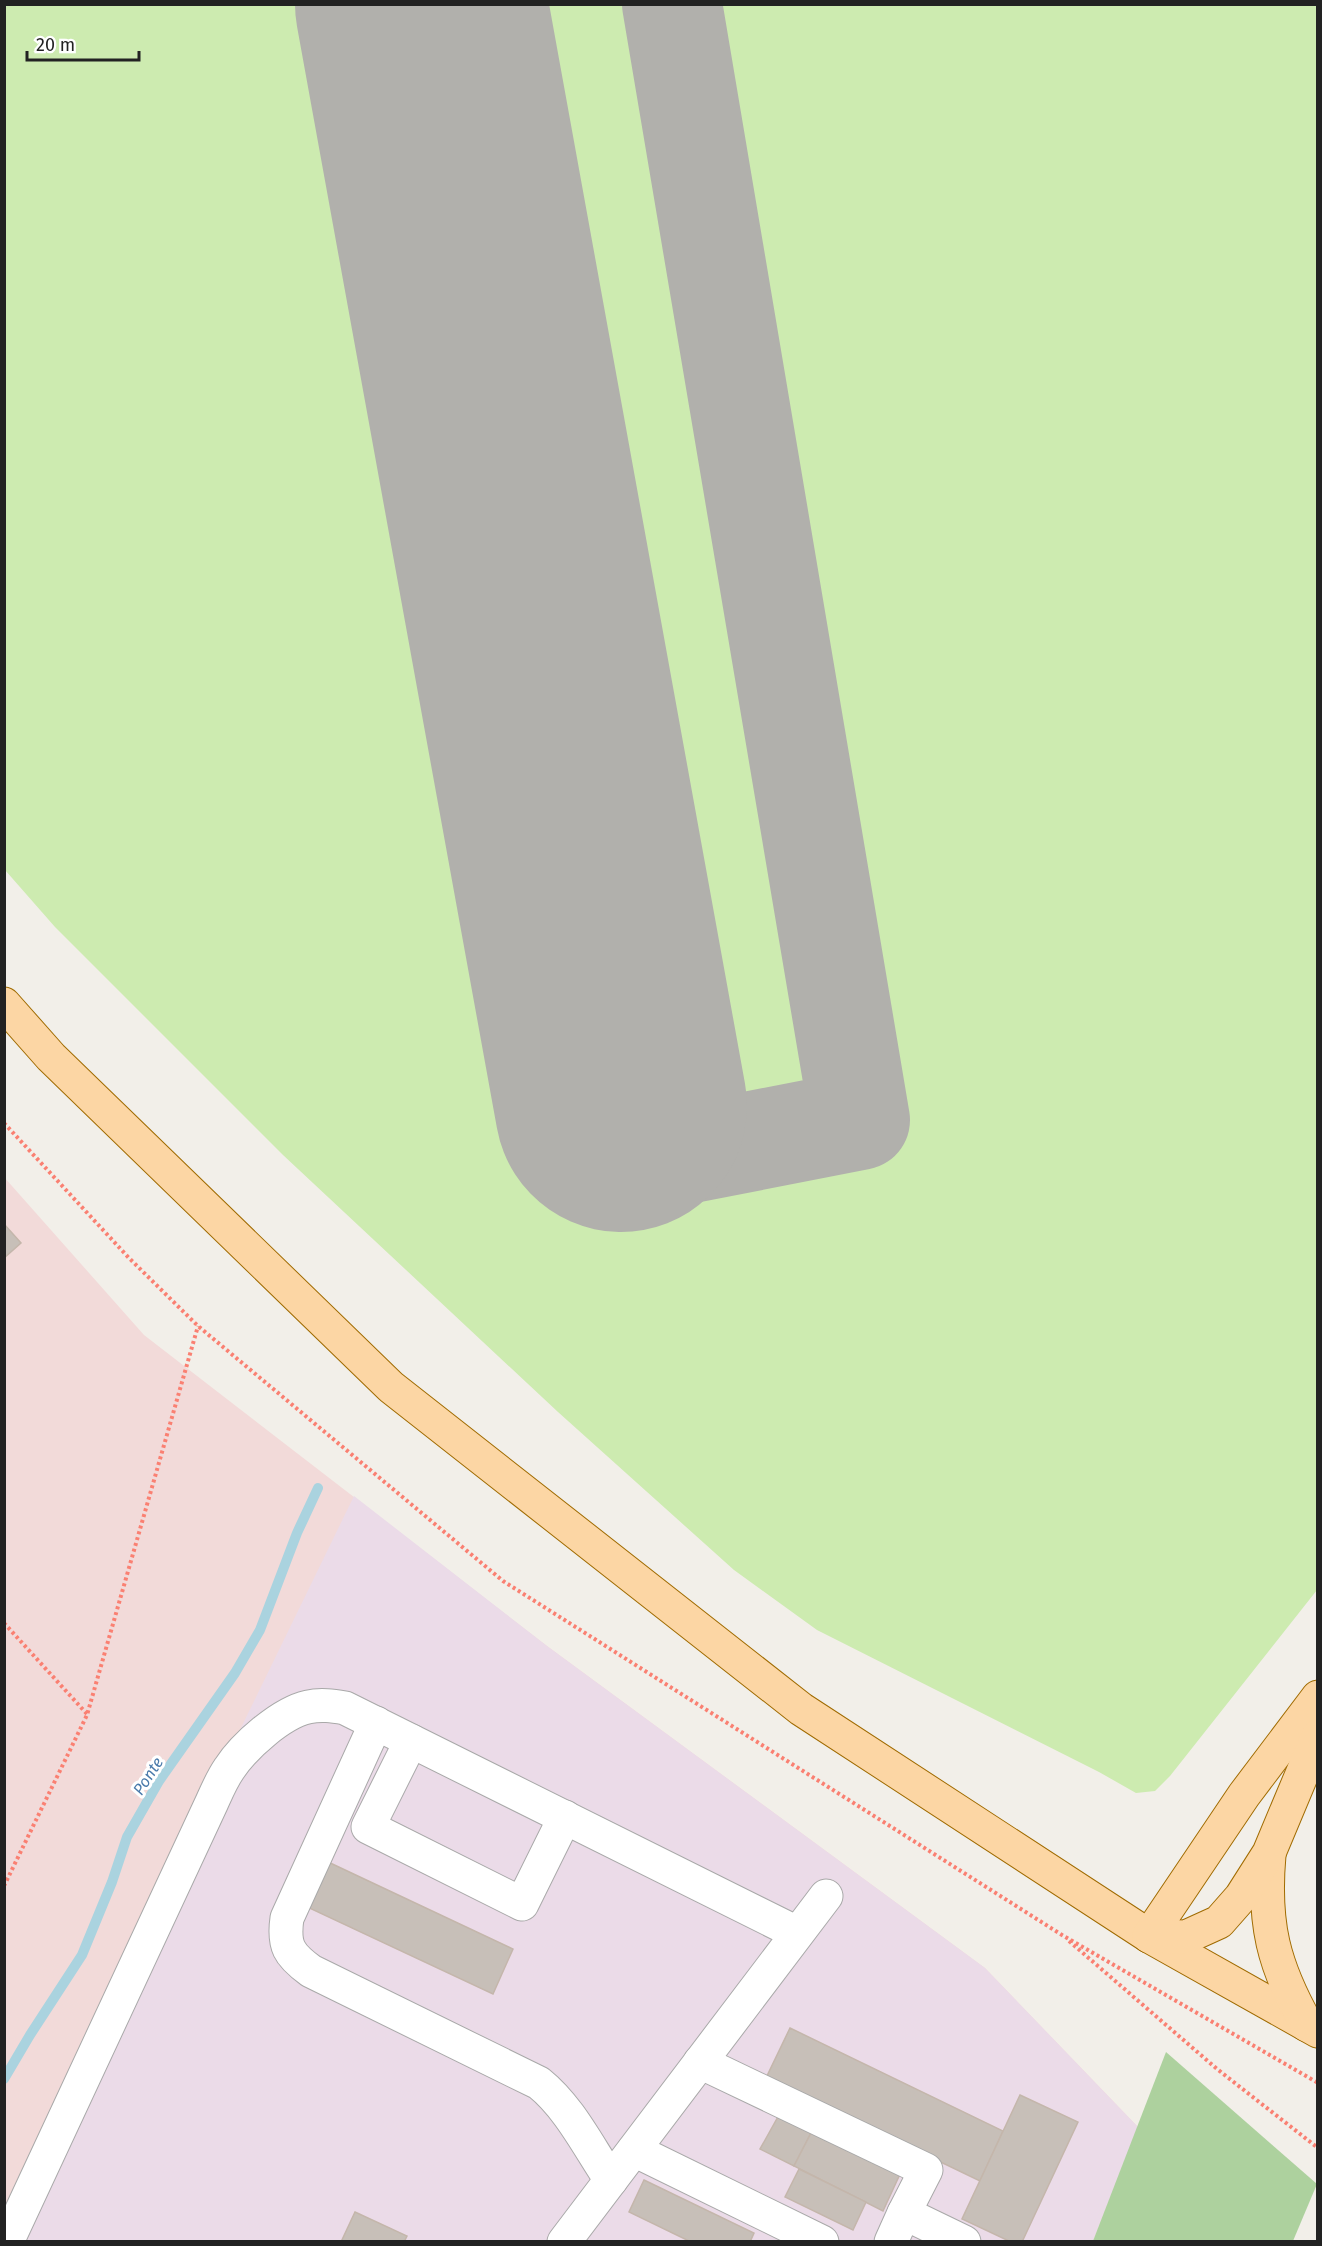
<svg xmlns="http://www.w3.org/2000/svg" width="1322" height="2246" viewBox="0 0 1322 2246" font-family="'Fira Sans',sans-serif">
  <style>
    .commercial { fill: #f2dad9 }
    .industrial { fill: #ebdbe8 }
    .grass { fill: #cdebb0 }
    .forest { fill: #add19e }
    .lines { fill: none; stroke-linecap: round; stroke-linejoin: round }
    .stream { stroke: #aad3df; stroke-width: 10 }
    .taxiway { stroke: #b1b0ac; stroke-width: 100 }
    .runway { stroke: #b1b0ac; stroke-width: 252 }
    .building { fill: #c7bfb8; stroke: #c4b6ab; stroke-width: 1.5 }
    .minor-casing { stroke: #a9a9a9; stroke-width: 35 }
    .major-casing { stroke: #a06b00; stroke-width: 35 }
    .path { stroke: #fa8072; stroke-width: 4; stroke-dasharray: 3 3; stroke-linecap: butt }
    .minor { stroke: #fff; stroke-width: 33 }
    .major { stroke: #fcd6a4; stroke-width: 33 }
    .labels { text-anchor: middle; dominant-baseline: central; stroke-width: 6; stroke-linejoin: round; paint-order: stroke }
    .water-label { font-size: 16px; font-style: italic; fill: #4a7aab; stroke: #fff }
  </style>
  <rect width="100%" height="100%" fill="#f2efe9"/>
  <path class="commercial" d="M4 1177 144 1335 547 1646 985 1968 1138 2127 1093 2241H5Z"/>
  <path class="industrial" d="M354 1496 547 1646 985 1968 1138 2127 1093 2241 5 2242 4 2214Z"/>
  <path class="grass" d="M4 5H1317V1590L1170 1776 1155 1791 1136 1793 1099 1772 817 1630 734 1570 558 1412 283 1155 55 927 5 870Z"/>
  <path class="forest" d="M1166 2052 1317 2184 1293 2241H1093Z"/>
  <g class="lines">
    <path class="stream" d="M4 2079 30 2035 82 1955 112 1882 127 1837 159 1781 235 1673 260 1630 297 1533 318 1488"/>
    <path class="taxiway" d="M621 1106 681 1155 860 1120 672 4"/>
    <path class="runway" d="M421 4 621 1106"/>
  </g>
  <g class="building">
    <path d="M4 1224 21 1243 4 1258Z"/>
    <path d="M326 1861 513 1949 493 1994 305 1906Z"/>
    <path d="M790 2028 1003 2131 980 2181 766 2078Z"/>
    <path d="M1020 2095 1078 2122 1022 2242H1011L962 2219Z"/>
    <path d="M779 2115 812 2131 794 2166 760 2149Z"/>
    <path d="M812 2131 900 2174 883 2211 794 2166Z"/>
    <path d="M799 2169 866 2202 853 2230 785 2197Z"/>
    <path d="M644 2180 754 2233 750 2242H691L629 2212Z"/>
    <path d="M355 2212 407 2236 404 2242H341Z"/>
  </g>
  <g class="lines">
    <g class="minor-casing">
      <g id="minor">
        <path d="M376 1723 287 1918C283 1946 289 1955 311 1971L539 2083C570 2108 589 2148 611 2180"/>
        <path d="M411 1741 368 1827 522 1904 565 1817"/>
        <path d="M700 2062 926 2170 904 2213"/>
        <path d="M634 2150 822 2242"/>
        <path d="M7 2242 212 1802C217 1791 222 1779 229 1769 244 1746 281 1713 308 1707 321 1704 333 1706 345 1708L797 1933"/>
        <path d="M564 2242 826 1896"/>
        <path d="M891 2242 904 2213 964 2242"/>
      </g>
    </g>
    <g class="major-casing">
      <g id="major">
        <path d="M4 1004 51 1057 391 1387 801 1709 1149 1936 1318 2031"/>
        <path d="M1269 1855C1263 1923 1273 1965 1307 2025"/>
        <path d="M1149 1936 1244 1795 1318 1697"/>
        <path d="M1149 1936 1186 1937 1219 1922 1241 1897 1269 1853 1318 1736"/>
      </g>
    </g>
    <g class="path">
      <path d="M4 1123 129 1258 198 1326 503 1581 1062 1935 1318 2083"/>
      <path d="M4 1623 87 1714"/>
      <path d="M4 1886 87 1715 198 1326"/>
      <path d="M1069 1941 1217 2069 1318 2148"/>
    </g>
    <use href="#minor" class="minor"/>
    <use href="#major" class="major"/>
  </g>
  <g class="labels">
    <g class="water-label">
      <text transform="translate(148 1776) rotate(-57)">Ponte</text>
    </g>
  </g>
  <rect width="1322" height="2246" fill="none" stroke="#222222" stroke-width="12"/>
  <path d="M27 51v9h112v-9" fill="none" stroke="#222222" stroke-width="3"/>
  <text x="36" y="51" font-size="18" fill="#222222" stroke="#ffffff" stroke-width="4.5" paint-order="stroke">20 m</text>
</svg>
